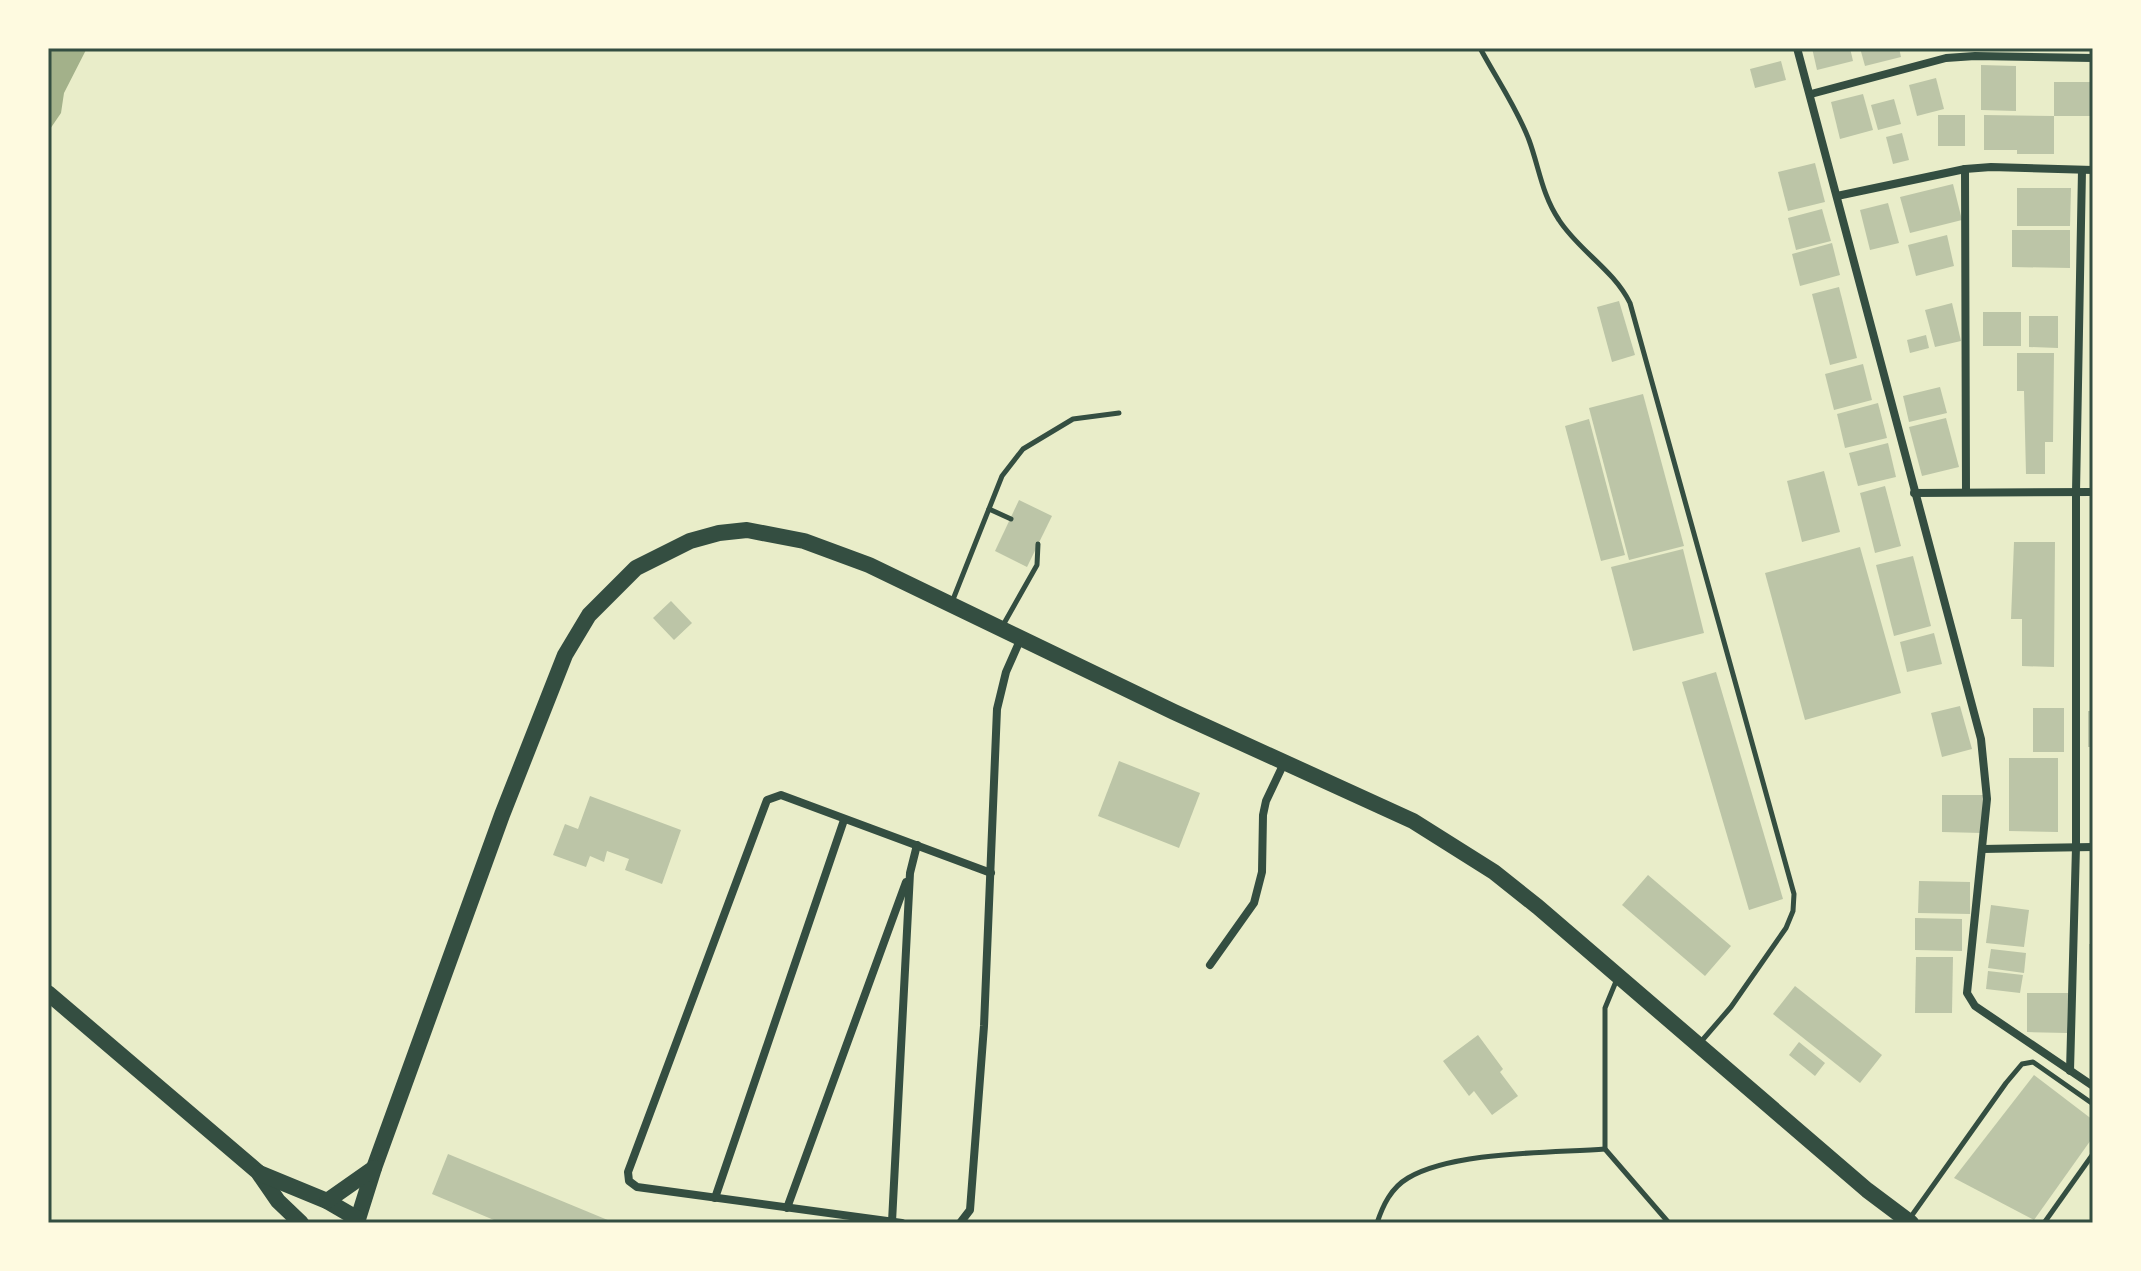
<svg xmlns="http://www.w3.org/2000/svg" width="2141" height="1271" viewBox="0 0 2141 1271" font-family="'Fira Sans Condensed',sans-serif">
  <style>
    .water { fill: #a3b18a }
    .building { fill: #bcc5a7 }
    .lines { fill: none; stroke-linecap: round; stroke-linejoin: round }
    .service { stroke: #344e41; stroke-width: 5 }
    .minor { stroke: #344e41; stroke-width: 8 }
    .primary { stroke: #344e41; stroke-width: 16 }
    .trunk { stroke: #344e41; stroke-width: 16 }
    .neatline { fill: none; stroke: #344e41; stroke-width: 3 }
  </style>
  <rect width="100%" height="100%" fill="#e9edc9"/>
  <path class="water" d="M48 48H87L64 93 61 113 48 132Z"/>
  <g class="building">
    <path d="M1812 48H1850L1853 61 1817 70Z"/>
    <path d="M1860 48H1899L1901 57 1865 66Z"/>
    <path d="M1781 61 1786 80 1755 88 1750 69Z"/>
    <path d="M1981 65 2016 66V111L1981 110Z"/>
    <path d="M1936 78 1944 109 1917 116 1909 85Z"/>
    <path d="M2054 82H2093V116H2054V154H2017V150H1984V115L2054 116Z"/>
    <path d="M1863 94 1873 130 1840 139 1831 102Z"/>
    <path d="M1894 99 1901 124 1878 130 1871 105Z"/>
    <rect x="1938" y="115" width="27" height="31"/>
    <path d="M1902 133 1909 160 1893 164 1886 137Z"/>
    <path d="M1815 163 1825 202 1788 211 1778 172Z"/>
    <path d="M1953 184 1962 220 1910 233 1900 197Z"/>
    <path d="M2017 188H2071L2070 226H2017Z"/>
    <path d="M1888 203 1899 243 1870 250 1860 210Z"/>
    <path d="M1822 209 1831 241 1796 250 1788 218Z"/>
    <path d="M2012 230H2070V268L2012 267Z"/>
    <path d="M1947 235 1954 266 1916 276 1908 245Z"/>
    <path d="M1832 243 1840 275 1800 286 1792 254Z"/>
    <path d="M1839 287 1857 358 1830 365 1812 294Z"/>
    <path d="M1619 301 1635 355 1612 362 1597 307Z"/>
    <path d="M1952 303 1961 341 1935 347 1925 310Z"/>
    <rect x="1983" y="312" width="38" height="34"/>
    <path d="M2029 316H2058V348L2029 347Z"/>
    <path d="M1926 335 1929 348 1910 353 1907 340Z"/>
    <path d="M2017 353H2054L2053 442H2045V474H2026L2024 391H2017Z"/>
    <path d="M1863 364 1872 400 1834 410 1825 374Z"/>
    <path d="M1940 387 1947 413 1909 422 1903 396Z"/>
    <path d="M1643 394 1684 546 1629 560 1589 408Z"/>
    <path d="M1878 403 1887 438 1845 448 1837 414Z"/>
    <path d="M1946 418 1959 467 1922 476 1909 427Z"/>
    <path d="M1589 419 1625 555 1601 561 1565 426Z"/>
    <path d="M1888 443 1896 477 1858 486 1849 453Z"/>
    <path d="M1824 471 1840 532 1802 542 1787 481Z"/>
    <path d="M1885 486 1901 546 1875 553 1860 493Z"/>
    <path d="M1019 500 1052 516 1027 567 995 551Z"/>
    <path d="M2014 542H2055L2054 667 2022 666V619H2011Z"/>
    <path d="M1860 547 1901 693 1805 720 1765 573Z"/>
    <path d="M1683 549 1704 633 1633 651 1611 567Z"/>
    <path d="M1913 556 1931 626 1894 636 1876 565Z"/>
    <path d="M671 601 692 623 674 640 653 618Z"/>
    <path d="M1934 633 1942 664 1907 672 1900 642Z"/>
    <path d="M1716 672 1783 899 1749 910 1682 682Z"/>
    <path d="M1960 706 1972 749 1942 757 1931 713Z"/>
    <rect x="2033" y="708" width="31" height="44"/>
    <rect x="2088" y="711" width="5" height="36"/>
    <path d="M2009 758H2058V832L2009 831Z"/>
    <path d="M1119 761 1200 793 1179 848 1098 816Z"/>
    <path d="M1942 795H1983L1982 833 1942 832Z"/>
    <path d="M590 796 681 830 662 884 625 870 629 859 607 851 604 862 590 856 586 867 553 855 565 824 578 829Z"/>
    <path d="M1648 875 1731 946 1705 976 1622 905Z"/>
    <path d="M1919 881 1970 882V914L1918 913Z"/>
    <path d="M1991 905 2029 910 2024 947 1986 943Z"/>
    <path d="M1915 918 1962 919V951L1915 950Z"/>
    <rect x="2089" y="944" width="4" height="36"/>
    <path d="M1991 949 2026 953 2024 973 1988 968Z"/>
    <path d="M1916 957H1953L1952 1013H1915Z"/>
    <path d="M1988 971 2023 975 2020 993 1986 989Z"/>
    <path d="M1795 986 1882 1055 1860 1083 1773 1014Z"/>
    <path d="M2027 993H2068L2067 1033 2027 1032Z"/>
    <path d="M1478 1035 1503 1069 1500 1072 1518 1096 1492 1115 1474 1091 1469 1096 1443 1061Z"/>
    <path d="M1799 1042 1825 1063 1815 1076 1789 1055Z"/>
    <path d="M2034 1075 2093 1120V1137L2034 1220 1954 1178Z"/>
    <path d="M448 1154 615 1223H501L432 1194Z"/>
  </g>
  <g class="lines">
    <g class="service">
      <path d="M1480 48C1496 78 1517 108 1529 140 1539 167 1542 195 1559 220 1579 251 1613 269 1630 303L1794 894 1793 911 1786 928 1731 1007 1699 1044"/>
      <path d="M989 509 1011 519"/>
      <path d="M952 602 1002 476 1023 449 1073 419 1119 413"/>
      <path d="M1002 627 1037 565 1038 544"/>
      <path d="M1617 979 1605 1008V1149L1669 1223"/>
      <path d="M1910 1218 2006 1083 2022 1064 2033 1062 2093 1104"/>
      <path d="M1377 1223C1383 1205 1391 1188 1408 1178 1454 1151 1551 1153 1605 1149"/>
      <path d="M2044 1223 2093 1154"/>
    </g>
    <g class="minor">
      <path d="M1797 48 1981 739 1987 799 1967 993 1975 1006 2093 1086"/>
      <path d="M1811 94 1946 58 1975 56 2093 58"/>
      <path d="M1965 169 1966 492"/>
      <path d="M1837 196 1965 169 1991 167 2093 170"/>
      <path d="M1914 493 2093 492"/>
      <path d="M1983 849 2093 847"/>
      <path d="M1210 965 1254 903 1262 872 1263 815 1266 801 1284 763"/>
      <path d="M2070 1071 2076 847V492L2082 170"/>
      <path d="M715 1198 844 820"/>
      <path d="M787 1208 906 882"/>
      <path d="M892 1222 910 873 917 845"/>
      <path d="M902 1223 637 1187 629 1181 628 1172 767 800 781 795 991 873"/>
      <path d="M960 1223 970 1210 984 1026 997 709 1006 672 1021 638"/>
    </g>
    <path class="primary" d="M358 1219 374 1168 502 815 565 655 589 615 636 568 690 541 719 533 747 530 804 541 869 565 1174 712 1413 821 1494 872 1538 907 1867 1190 1911 1223"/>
    <g class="trunk">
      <path d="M48 993 258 1172 278 1201 301 1223"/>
      <path d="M259 1173 327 1201 358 1219 357 1223"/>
      <path d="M327 1201 374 1168"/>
    </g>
  </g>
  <rect width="2141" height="1271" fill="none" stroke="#fefae0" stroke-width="100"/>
  <rect x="50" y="50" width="2041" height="1171" class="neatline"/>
</svg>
